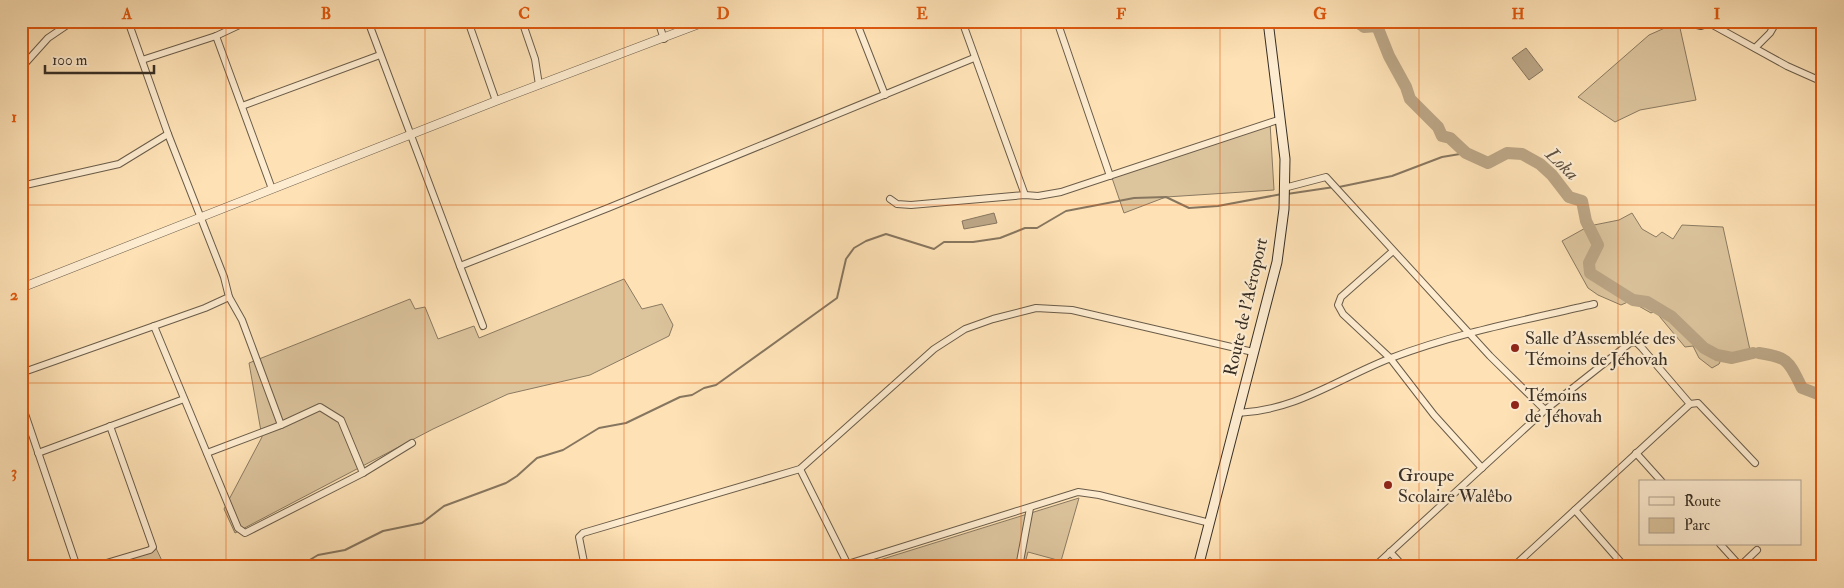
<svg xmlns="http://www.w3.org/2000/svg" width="1844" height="588" viewBox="0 0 1844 588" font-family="'IM FELL Double Pica',serif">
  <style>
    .green { fill: #dcc49d; stroke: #8a7a61 }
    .water { fill: #bba585; stroke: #87765f }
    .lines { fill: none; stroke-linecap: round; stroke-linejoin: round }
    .stream { stroke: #87765f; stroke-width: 2 }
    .river { stroke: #bba585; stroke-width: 12 }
    .minor-casing { stroke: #6a5c49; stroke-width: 8 }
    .tertiary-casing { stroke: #6a5c49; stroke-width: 9 }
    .secondary-casing { stroke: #382f25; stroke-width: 11 }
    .minor { stroke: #feecd0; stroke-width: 6 }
    .tertiary { stroke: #feecd0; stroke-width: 8 }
    .secondary { stroke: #feecd0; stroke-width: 9 }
    .grid { fill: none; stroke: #df570d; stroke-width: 1; stroke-opacity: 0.55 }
    .poi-dot { fill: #8f2418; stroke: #feecd0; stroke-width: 2 }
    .labels { text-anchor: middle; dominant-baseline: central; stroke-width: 4.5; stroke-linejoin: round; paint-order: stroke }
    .street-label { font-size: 18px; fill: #382f25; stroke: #feecd0 }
    .poi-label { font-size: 18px; fill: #382f25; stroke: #feecd0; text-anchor: start }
    .water-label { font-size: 19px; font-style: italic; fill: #5f5242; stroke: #feecd0 }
    .neatline { fill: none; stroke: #df570d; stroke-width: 2 }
    .grid-label { font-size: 16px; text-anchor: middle; font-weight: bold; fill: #df570d }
  </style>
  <rect width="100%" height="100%" fill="#fee2b6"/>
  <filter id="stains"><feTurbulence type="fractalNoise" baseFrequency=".004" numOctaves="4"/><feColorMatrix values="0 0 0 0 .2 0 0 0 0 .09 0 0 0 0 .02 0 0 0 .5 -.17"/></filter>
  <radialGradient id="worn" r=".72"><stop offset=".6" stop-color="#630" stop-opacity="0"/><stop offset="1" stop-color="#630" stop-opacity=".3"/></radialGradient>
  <g class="green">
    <path d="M1348 21H1371L1359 29 1349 27Z"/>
    <path d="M1667 27 1680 28 1696 100 1640 110 1615 122 1578 97 1649 35Z"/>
    <path d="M1270 123 1274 190 1166 197 1124 213 1111 175Z"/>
    <path d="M1632 213 1642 229 1656 237 1662 232 1673 239 1682 225 1723 227 1750 350 1723 356 1719 364 1712 368 1699 358 1693 346 1685 347 1655 311 1651 313 1630 301 1621 305 1598 295 1588 288 1562 241 1589 226 1619 220Z"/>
    <path d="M624 279 642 309 662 304 673 325 669 336 590 375 508 394 433 429 235 533 224 509 262 437 249 363 410 299 415 309 425 307 438 339 474 326 479 338Z"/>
    <path d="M1079 498 1061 561 1028 552 1024 567H857Z"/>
    <path d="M154 544 165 567H108Z"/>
  </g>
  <g class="water">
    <path d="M1526 48 1543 70 1529 80 1512 58Z"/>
    <path d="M994 213 997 223 964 229 962 221Z"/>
  </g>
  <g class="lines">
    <g class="stream">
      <path d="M1339 187 1392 176 1442 157 1466 153"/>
      <path d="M1287 194 1334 187"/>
      <path d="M298 567 318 555 345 550 383 531 422 523 444 506 506 483 517 476 537 458 563 450 599 428 626 423 680 397 692 395 704 388 716 385 837 298 846 259 854 248 866 241 886 234 934 249 944 242H973L1000 238 1025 228H1037L1066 211 1134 198 1166 197 1189 208 1218 206 1282 194"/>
    </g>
    <g class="river">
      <path d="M1357 21 1364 27 1377 26 1389 56 1406 87 1410 99 1438 127 1442 136 1450 138 1466 153 1488 163 1507 153 1522 154 1540 164 1552 175 1569 197 1582 201 1586 221 1598 245 1589 263 1590 273 1633 300 1647 302 1672 317 1704 348 1717 355 1732 358 1753 353"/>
      <path d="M1759 353C1789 357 1789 362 1802 388L1823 396"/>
    </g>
    <g class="minor-casing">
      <g id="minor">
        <path d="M368 21 460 266"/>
        <path d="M468 21 496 101"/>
        <path d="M522 21 535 59 539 85"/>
        <path d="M658 21 664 39"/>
        <path d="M856 21 885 95"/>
        <path d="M962 21 1025 195"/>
        <path d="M1057 21 1110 176"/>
        <path d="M1681 21 1701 26 1716 21"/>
        <path d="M1711 24 1787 66 1823 82"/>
        <path d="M216 36 272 189"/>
        <path d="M1755 48 1770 33 1777 21"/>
        <path d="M142 60 216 36 248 21"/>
        <path d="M21 68 48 38 73 21"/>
        <path d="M242 106 380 55"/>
        <path d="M21 186 119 164 168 134"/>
        <path d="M1284 188 1326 177 1490 356 1545 410"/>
        <path d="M890 199 897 204 911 205 1025 195 1038 196 1061 192 1281 119"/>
        <path d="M1393 251 1341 297 1338 305 1343 314 1390 358 1434 415 1482 468"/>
        <path d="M229 297 242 320 281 425"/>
        <path d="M154 326 238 528 245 533 363 473 412 443"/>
        <path d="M483 326 460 266 608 208 974 58"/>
        <path d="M21 373 205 308 229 297 224 277 168 134 128 21"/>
        <path d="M21 402 77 567"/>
        <path d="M1238 413C1298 410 1337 379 1391 358 1456 333 1526 320 1594 304"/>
        <path d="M38 453 184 399"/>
        <path d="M207 453 281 425 320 407 341 420 363 473"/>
        <path d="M1636 453 1662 482"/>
        <path d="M800 469 847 563"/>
        <path d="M1575 510 1625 567"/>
        <path d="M1720 544 1740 566"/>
        <path d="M1390 552 1404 567"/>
        <path d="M93 567 150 550 153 547 110 426"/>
        <path d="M585 567 579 537 583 533 800 469 934 349 965 329 993 319 1036 308 1072 310 1253 352"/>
        <path d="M838 567 1078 492 1099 495 1210 523"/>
        <path d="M1019 567 1030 508"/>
        <path d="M1374 567 1545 410 1630 343 1636 342 1642 348 1690 404"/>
        <path d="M1513 567 1690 404 1698 403 1755 463"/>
        <path d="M1739 567 1757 550"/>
      </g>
    </g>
    <g class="tertiary-casing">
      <path id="tertiary" d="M21 288 496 101 707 21"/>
    </g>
    <g class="secondary-casing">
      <path id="secondary" d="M1198 567 1277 262 1284 209 1285 159 1268 21"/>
    </g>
    <use href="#minor" class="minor"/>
    <use href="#tertiary" class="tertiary"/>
    <use href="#secondary" class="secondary"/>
  </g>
  <path class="grid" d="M226 21V567M425 21V567M624 21V567M823 21V567M1021 21V567M1220 21V567M1419 21V567M1618 21V567M21 205H1823M21 383H1823"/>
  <g class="poi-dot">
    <circle cx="1515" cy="348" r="5"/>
    <circle cx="1515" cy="405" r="5"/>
    <circle cx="1388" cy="485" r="5"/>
  </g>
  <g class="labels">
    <g class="street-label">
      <text transform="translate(1246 307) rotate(-77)">Route de l'Aéroport</text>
    </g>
    <g class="poi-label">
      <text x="1525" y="338">Salle d'Assemblée des<tspan x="1525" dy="21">Témoins de Jéhovah</tspan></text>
      <text x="1525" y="395">Témoins<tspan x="1525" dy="21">de Jéhovah</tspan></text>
      <text x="1398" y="475">Groupe<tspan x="1398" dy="21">Scolaire Walêbo</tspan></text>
    </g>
    <g class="water-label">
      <text transform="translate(1562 164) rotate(44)">Loka</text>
    </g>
  </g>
  <rect width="1844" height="588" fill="none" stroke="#fee2b6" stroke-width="55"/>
  <rect x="1639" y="480" width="162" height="65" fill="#feecd0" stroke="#afa08c"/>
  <rect x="1649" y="497" width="25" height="8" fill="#feecd0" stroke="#afa08c"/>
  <text x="1684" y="506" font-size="15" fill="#382f25">Route</text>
  <rect x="1649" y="518" width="25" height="15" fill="#dcc49d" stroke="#afa08c"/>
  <text x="1684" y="530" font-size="15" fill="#382f25">Parc</text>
  <path d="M45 65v8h109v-8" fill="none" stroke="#382f25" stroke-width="2.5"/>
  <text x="52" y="65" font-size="15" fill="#382f25" stroke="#feecd0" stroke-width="4" paint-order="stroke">100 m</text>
  <rect x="28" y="28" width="1788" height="532" class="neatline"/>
  <g class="grid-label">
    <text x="127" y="19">A</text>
    <text x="326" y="19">B</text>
    <text x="524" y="19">C</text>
    <text x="723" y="19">D</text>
    <text x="922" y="19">E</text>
    <text x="1121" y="19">F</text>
    <text x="1320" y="19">G</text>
    <text x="1518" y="19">H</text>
    <text x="1717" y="19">I</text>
    <text x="14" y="122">1</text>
    <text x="14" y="300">2</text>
    <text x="14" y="477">3</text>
  </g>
  <rect width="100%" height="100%" filter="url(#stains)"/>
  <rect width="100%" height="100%" fill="url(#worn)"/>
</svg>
